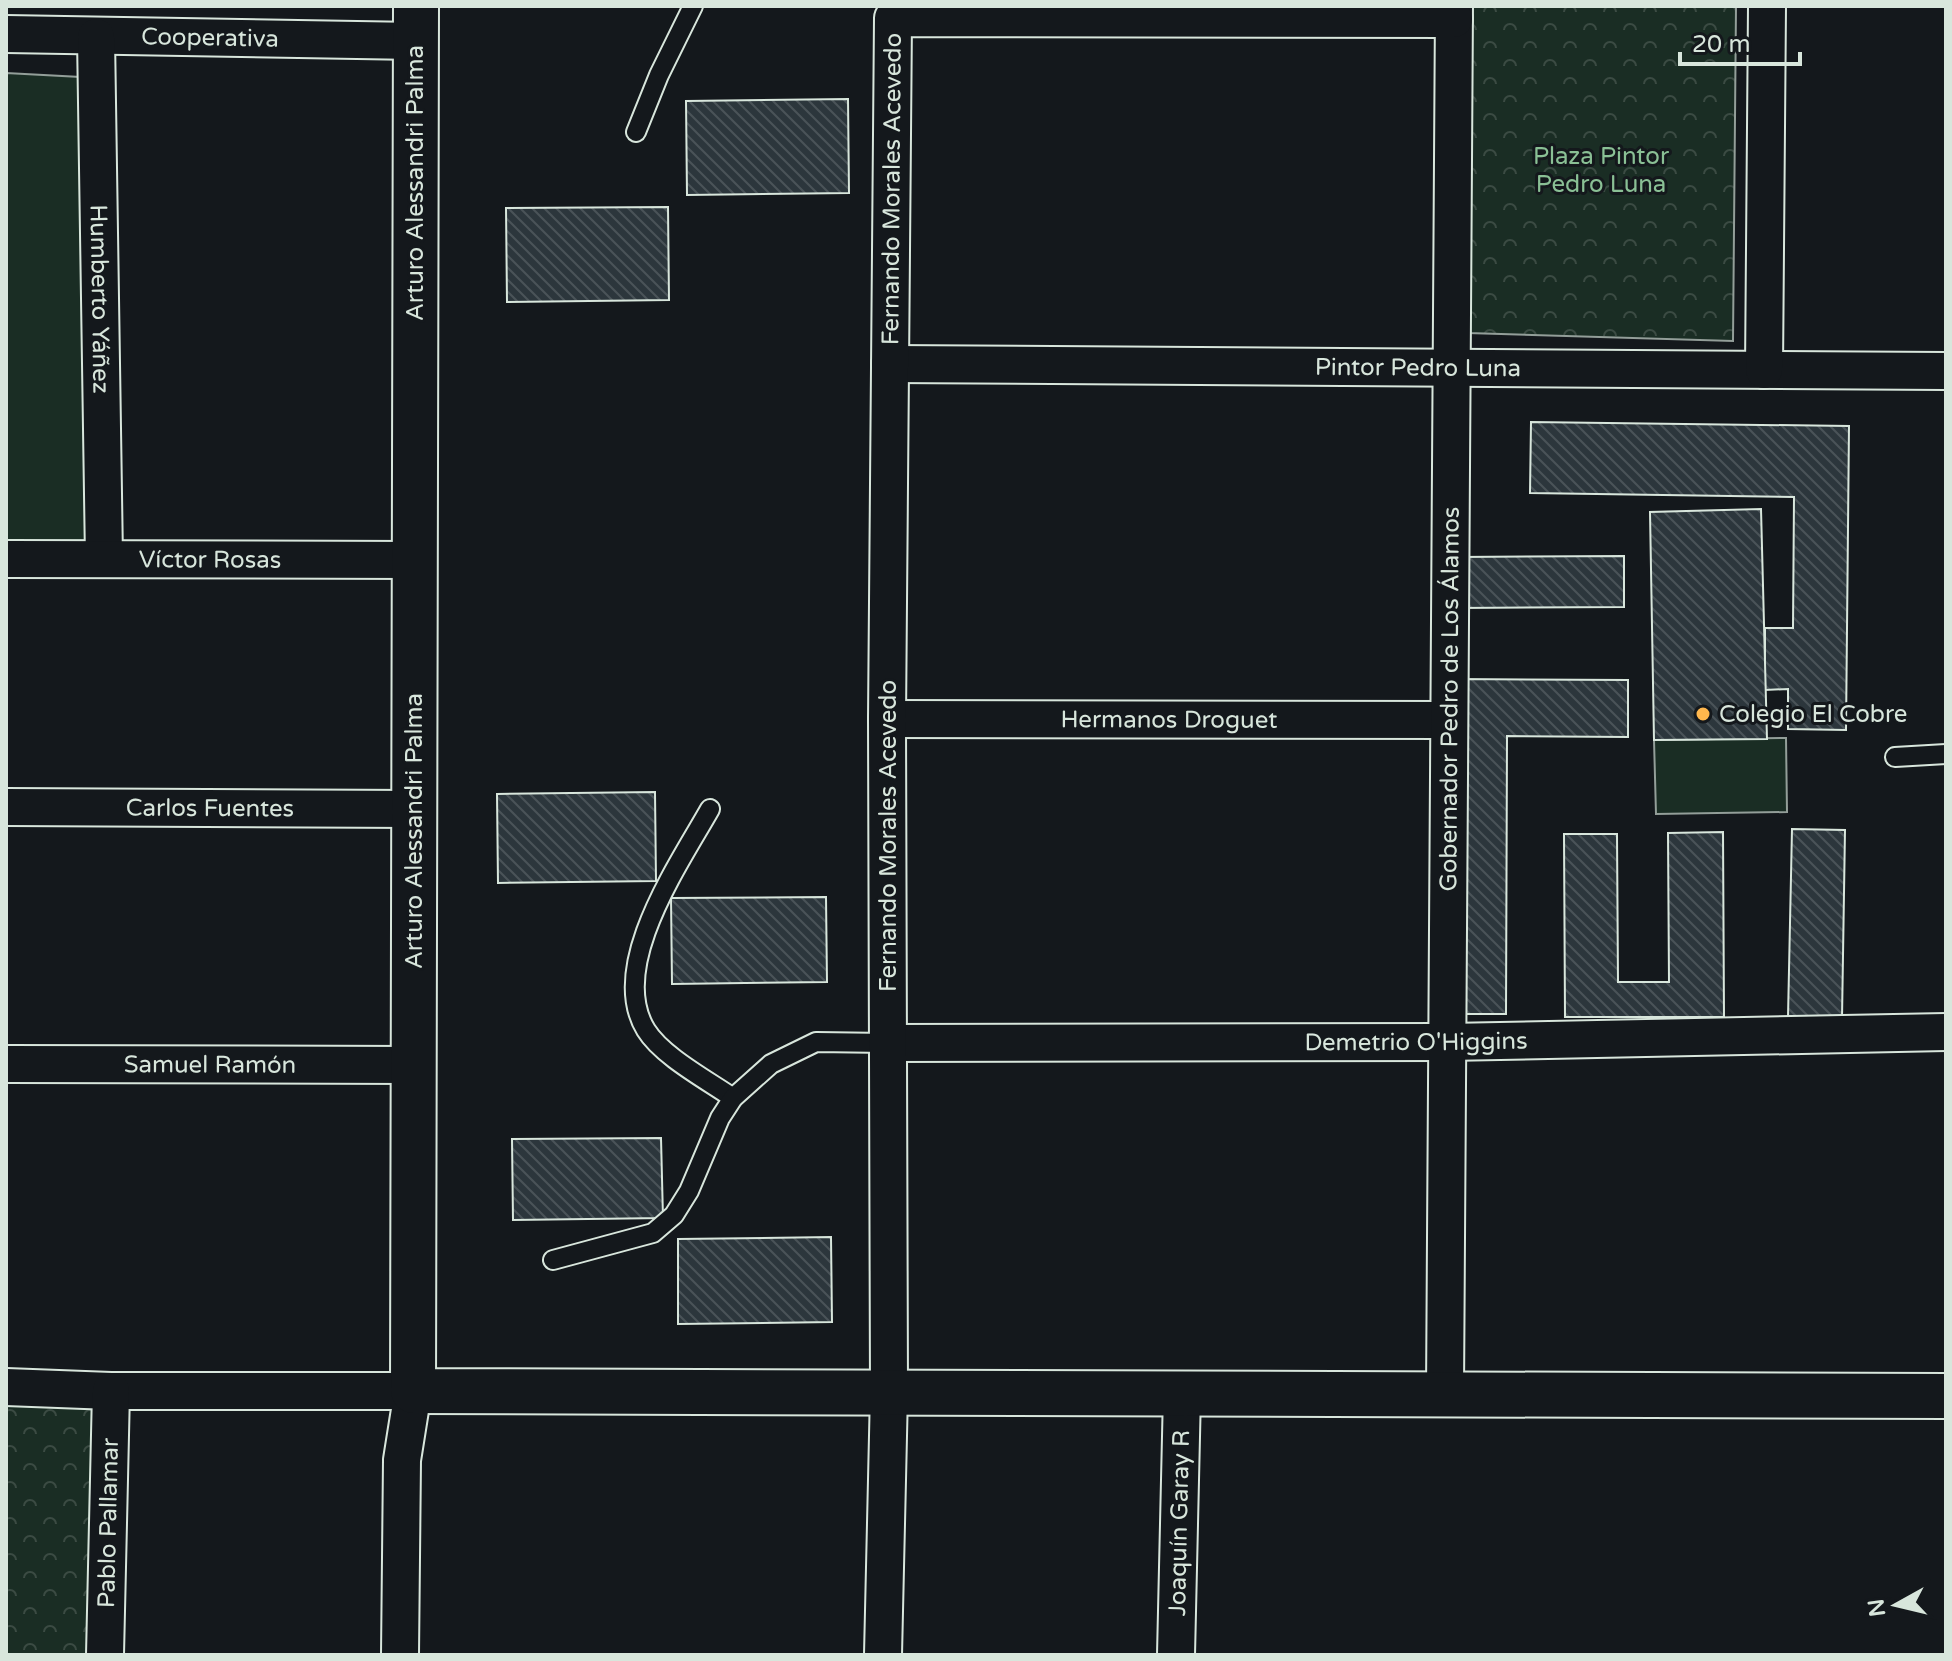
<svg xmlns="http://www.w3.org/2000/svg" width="1952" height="1661" viewBox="0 0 1952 1661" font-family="'Varela Round',sans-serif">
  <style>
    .green { fill: #1a2d24; stroke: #939e99; stroke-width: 2 }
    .park { fill: url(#park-crowns); stroke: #939e99; stroke-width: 2 }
    .building { fill: url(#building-back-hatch); stroke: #d8e6dc; stroke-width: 2 }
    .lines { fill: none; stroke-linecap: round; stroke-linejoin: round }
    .lane-casing { stroke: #d8e6dc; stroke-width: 22 }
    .street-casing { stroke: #d8e6dc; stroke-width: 40 }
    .secondary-casing { stroke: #d8e6dc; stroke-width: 48 }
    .lane { stroke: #14181c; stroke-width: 18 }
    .street { stroke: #14181c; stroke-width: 36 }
    .secondary { stroke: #14181c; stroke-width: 44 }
    .poi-dot { fill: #ffb74d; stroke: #14181c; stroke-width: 3 }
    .labels { text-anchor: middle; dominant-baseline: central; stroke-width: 6; stroke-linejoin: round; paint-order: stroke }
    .street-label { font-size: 24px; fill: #d8e6dc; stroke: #14181c }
    .park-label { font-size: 24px; fill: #8ac095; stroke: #14181c }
    .poi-label { font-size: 24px; fill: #d8e6dc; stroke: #14181c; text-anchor: start }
  </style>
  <defs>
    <pattern id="park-crowns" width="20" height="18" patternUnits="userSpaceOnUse" patternTransform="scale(2)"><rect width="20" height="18" fill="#1a2d24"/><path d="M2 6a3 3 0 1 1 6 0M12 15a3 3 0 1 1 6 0" fill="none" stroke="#3b4b43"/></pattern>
    <pattern id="building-back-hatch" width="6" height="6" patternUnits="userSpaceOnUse" patternTransform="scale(2)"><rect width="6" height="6" fill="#2c363c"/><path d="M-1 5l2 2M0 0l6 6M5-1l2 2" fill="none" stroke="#4a5358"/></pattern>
  </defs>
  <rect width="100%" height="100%" fill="#14181c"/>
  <g class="green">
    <path d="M6 73 99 78 101 546 6 548Z"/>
    <path d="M1786 738 1787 812 1656 814 1654 740Z"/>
  </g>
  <g class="park">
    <path d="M1468 6H1736L1733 341 1468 333Z"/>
    <path d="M6 1405 97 1406 89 1655H6Z"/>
  </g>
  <g class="building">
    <path d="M848 99 849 193 687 195 686 101Z"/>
    <path d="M668 207 669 300 507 302 506 208Z"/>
    <path d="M1531 422 1849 426 1846 730 1788 729V689L1765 690V628H1793L1794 497 1530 493Z"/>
    <path d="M1761 509 1767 739 1654 740 1650 512Z"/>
    <path d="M1624 556V607L1459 608 1458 557Z"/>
    <path d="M1455 679 1628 680V737L1507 736 1506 1014H1454Z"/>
    <path d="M655 792 656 881 498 883 497 794Z"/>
    <path d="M1792 829 1845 830 1842 1018 1788 1017Z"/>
    <path d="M1723 832 1724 1017H1565L1564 834H1617L1618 982H1669L1668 833Z"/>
    <path d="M826 897 827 982 672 984 671 898Z"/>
    <path d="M661 1138 663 1218 513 1220 512 1139Z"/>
    <path d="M831 1237 832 1322 678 1324V1239Z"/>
  </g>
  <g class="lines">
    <g class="lane-casing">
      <g id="lane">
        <path d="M636 132 659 75 693 6"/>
        <path d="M1895 757 1946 754"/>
        <path d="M710 809C679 864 607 967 646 1030 662 1056 707 1080 733 1098"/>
        <path d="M553 1260 653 1233 674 1215 689 1191 720 1118 733 1098 771 1064 816 1042 888 1043"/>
      </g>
    </g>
    <g class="street-casing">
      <g id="street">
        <path id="s1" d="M6 34 416 41"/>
        <path id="s2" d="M96 37 104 559"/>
        <path id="s3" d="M890 364 1946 371"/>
        <path d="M1764 370 1767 6"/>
        <path id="s4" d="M6 559 414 560"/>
        <path id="s5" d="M887 719 1449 720"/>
        <path id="s6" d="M6 807 414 809"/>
        <path id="s7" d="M888 1043 1448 1042 1946 1032"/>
        <path id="s8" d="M6 1064 414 1065"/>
        <path d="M6 1387 111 1391H413L402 1460 400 1655"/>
        <path id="s9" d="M1445 1393 1454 6"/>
        <path id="s10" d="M105 1655 111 1391"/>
        <path id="s11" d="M883 1655 889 1392 887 719 893 18 1454 19"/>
        <path id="s12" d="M1176 1655 1182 1393"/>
      </g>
    </g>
    <g class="secondary-casing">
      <path id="secondary" d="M416 6 413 1391 1946 1396"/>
    </g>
    <use href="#lane" class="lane"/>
    <use href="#street" class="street"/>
    <use href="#secondary" class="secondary"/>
  </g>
  <circle class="poi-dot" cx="1703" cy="714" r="8"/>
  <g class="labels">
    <g class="street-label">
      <text stroke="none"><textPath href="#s1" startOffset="204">Cooperativa</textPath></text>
      <text transform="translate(415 183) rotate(-90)">Arturo Alessandri Palma</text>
      <text stroke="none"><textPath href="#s11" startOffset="1466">Fernando Morales Acevedo</textPath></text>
      <text stroke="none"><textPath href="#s2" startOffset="262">Humberto Yáñez</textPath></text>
      <text stroke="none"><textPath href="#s3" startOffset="528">Pintor Pedro Luna</textPath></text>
      <text stroke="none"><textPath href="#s4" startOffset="204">Víctor Rosas</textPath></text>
      <text stroke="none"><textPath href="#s9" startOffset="694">Gobernador Pedro de Los Álamos</textPath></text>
      <text stroke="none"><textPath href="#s5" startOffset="282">Hermanos Droguet</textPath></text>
      <text stroke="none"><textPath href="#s6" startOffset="204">Carlos Fuentes</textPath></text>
      <text transform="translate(414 831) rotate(-90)">Arturo Alessandri Palma</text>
      <text transform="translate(888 836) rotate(-90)">Fernando Morales Acevedo</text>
      <text stroke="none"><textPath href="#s7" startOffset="528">Demetrio O'Higgins</textPath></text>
      <text stroke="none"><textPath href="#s8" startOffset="204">Samuel Ramón</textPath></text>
      <text stroke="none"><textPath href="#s10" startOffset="132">Pablo Pallamar</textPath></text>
      <text stroke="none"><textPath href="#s12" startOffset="132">Joaquín Garay R</textPath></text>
    </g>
    <g class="park-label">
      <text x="1601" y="156">Plaza Pintor<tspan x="1601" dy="28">Pedro Luna</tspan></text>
    </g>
    <g class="poi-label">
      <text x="1719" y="714">Colegio El Cobre</text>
    </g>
  </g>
  <rect width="1952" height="1661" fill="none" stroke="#d8e6dc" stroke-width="16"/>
  <g transform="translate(1896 1605) rotate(262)" stroke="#14181c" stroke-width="6" paint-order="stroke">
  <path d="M0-6L14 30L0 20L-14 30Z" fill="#d8e6dc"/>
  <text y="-12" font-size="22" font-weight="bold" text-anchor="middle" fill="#d8e6dc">N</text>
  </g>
  <path d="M1680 52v12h120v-12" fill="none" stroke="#d8e6dc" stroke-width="4"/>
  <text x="1692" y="52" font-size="24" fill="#d8e6dc" stroke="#14181c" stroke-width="6" paint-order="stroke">20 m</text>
</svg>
